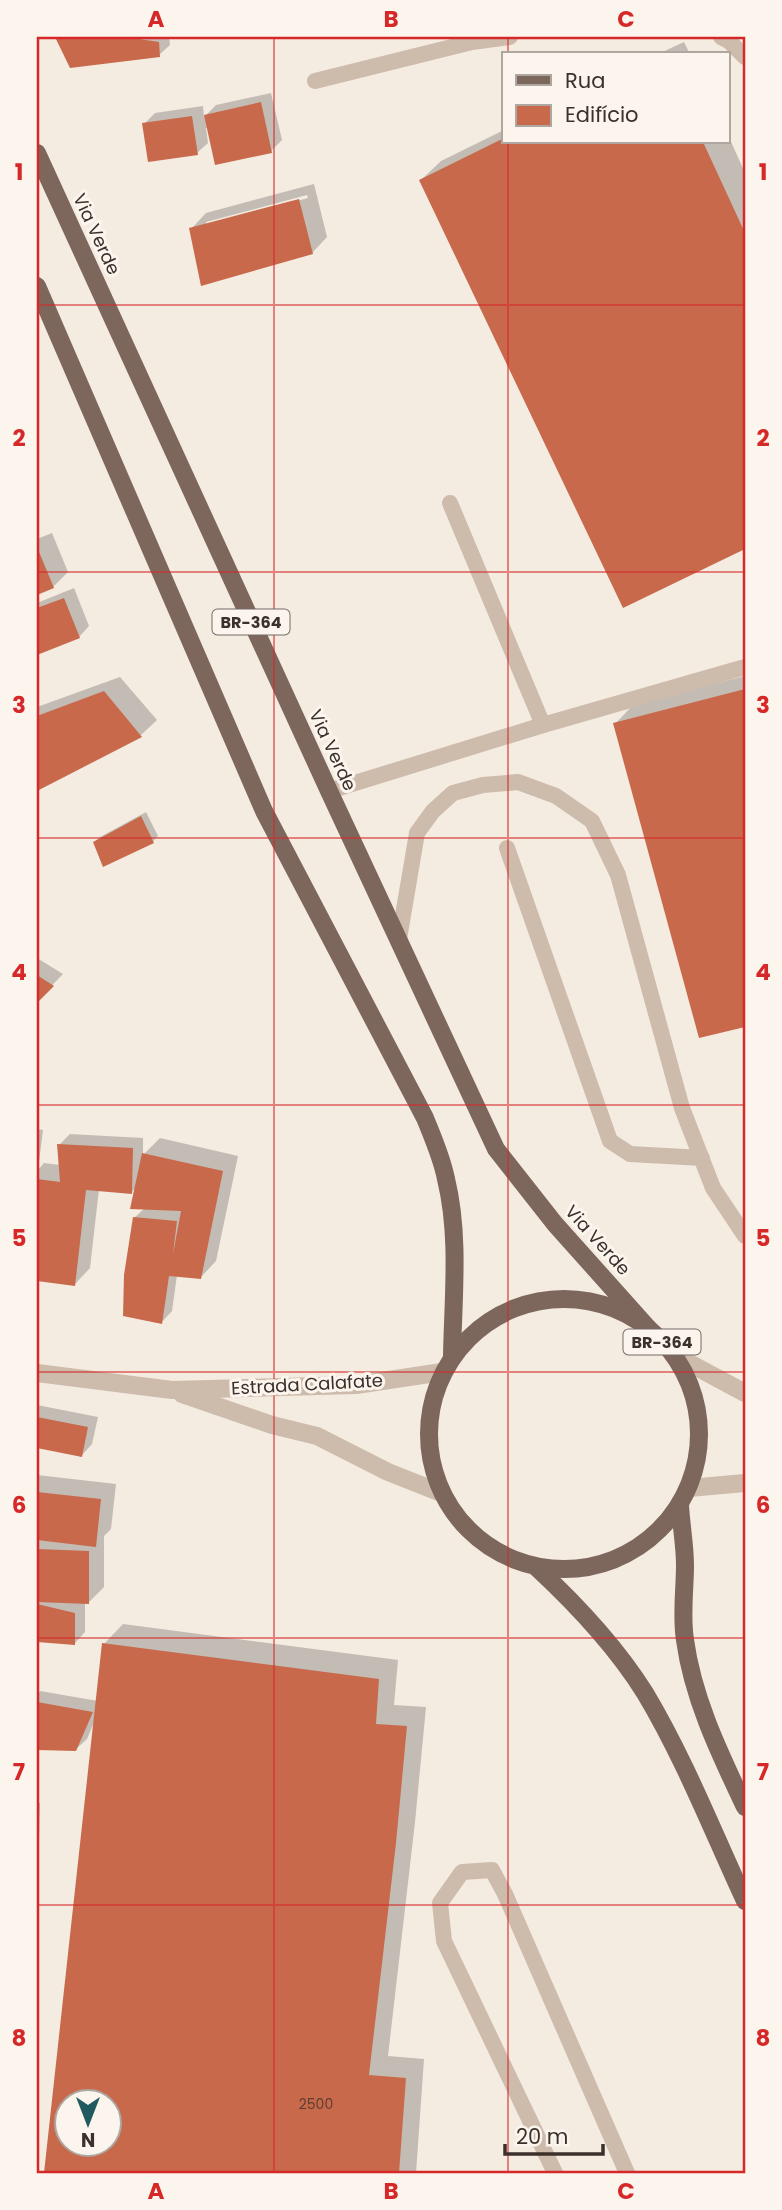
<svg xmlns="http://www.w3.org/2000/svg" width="782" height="2210" viewBox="0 0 782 2210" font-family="Poppins,sans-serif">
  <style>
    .shadow { fill: #0003; fill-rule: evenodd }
    .building { fill: #c8694b; fill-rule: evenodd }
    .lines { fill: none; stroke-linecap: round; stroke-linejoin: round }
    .service { stroke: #cdbbac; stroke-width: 16 }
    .tertiary { stroke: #cdbbac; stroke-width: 18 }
    .primary { stroke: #7d675c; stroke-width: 18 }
    .grid { fill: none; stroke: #d62828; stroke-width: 2; stroke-opacity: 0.55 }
    .labels { text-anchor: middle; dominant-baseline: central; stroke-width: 6; stroke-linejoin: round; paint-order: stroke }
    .number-label { font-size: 14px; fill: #5e3e33 }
    .shield { fill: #fbf5ee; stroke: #756b66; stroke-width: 2 }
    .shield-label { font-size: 16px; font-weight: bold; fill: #3b302b }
    .street-label { font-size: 18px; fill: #3b302b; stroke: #fbf5ee }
    .neatline { fill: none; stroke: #d62828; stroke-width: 2.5 }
    .grid-label { font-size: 23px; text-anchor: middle; font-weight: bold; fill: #d62828 }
  </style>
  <rect width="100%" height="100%" fill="#f4ebe1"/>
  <g class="shadow">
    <path d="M57 37H169L170 45 159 55 71 66Z"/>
    <path d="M684 42 690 54H658Z"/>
    <path d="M271 93 282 140 271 151 208 128H206L208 143 197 153 144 124 155 113 203 106 204 117 216 105Z"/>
    <path d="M504 130V142H728V135L745 173V547L624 606 421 180 441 161Z"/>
    <path d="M314 184 327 237 312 253 191 229 206 213ZM307 195 308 198 206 225V222Z"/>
    <path d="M52 533 68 572 53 587 37 593V539Z"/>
    <path d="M74 588 89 626 79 637 37 653V603Z"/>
    <path d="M745 676V1025L700 1036 615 724 634 704Z"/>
    <path d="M120 677 157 720 141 735 37 789V707Z"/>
    <path d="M146 812 158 836 153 841 95 842 100 837Z"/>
    <path d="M37 958 63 974 37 1001Z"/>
    <path d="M37 1129 43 1130 38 1170 44 1163 60 1165 59 1145 70 1134 143 1138V1155L160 1138 238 1156 216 1261 201 1277 177 1275 172 1311 162 1322 134 1218 145 1208 136 1187 132 1192 99 1189 90 1268 75 1284 37 1280Z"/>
    <path d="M37 1405 98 1417 92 1444 82 1455 37 1446Z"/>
    <path d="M37 1475 116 1484 111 1529 104 1536V1587L89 1602H85V1632L75 1643 37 1641Z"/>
    <path d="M123 1624 398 1660 394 1705 426 1707 415 1822 388 2056 424 2059 416 2173H45L95 1720 87 1739 76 1749 37 1748V1695L40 1691 98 1701 104 1644ZM66 2102H108V2144H66Z"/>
    <path d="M37 1803H40L39 1842 37 1844Z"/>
  </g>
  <g class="building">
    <path d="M55 37H138L139 39 159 42 160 57 70 68Z"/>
    <path d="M261 102 272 153 215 165 204 115Z"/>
    <path d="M192 116 198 155 148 162 142 123Z"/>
    <path d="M504 138V142H703L745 233V549L623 608 419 180Z"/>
    <path d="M299 199 313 254 201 286 189 228Z"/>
    <path d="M37 547 54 588 37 595Z"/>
    <path d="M64 598 80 638 37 655V608Z"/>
    <path d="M745 689V1027L699 1038 613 723Z"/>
    <path d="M104 691 142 737 37 791V716Z"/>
    <path d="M141 816 154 843 103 867 93 842Z"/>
    <path d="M37 975 54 986 37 1003Z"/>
    <path d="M57 1144 133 1148 132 1194 86 1190 75 1286 37 1281V1179L60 1182Z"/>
    <path d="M142 1153 223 1171 201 1279 169 1276 162 1324 123 1316 124 1275 133 1217 177 1221 173 1254 181 1211 130 1209Z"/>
    <path d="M37 1417 88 1427 82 1457 37 1448Z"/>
    <path d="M37 1492 101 1499 96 1547 37 1540Z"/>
    <path d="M37 1549 89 1551V1604L37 1602Z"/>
    <path d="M37 1604 75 1613V1645L37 1642Z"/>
    <path d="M102 1643 379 1679 376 1724 407 1726 396 1843 369 2075 406 2078 399 2173H44ZM66 2102H108V2144H66Z"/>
    <path d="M37 1702 93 1712 76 1751 37 1750Z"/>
  </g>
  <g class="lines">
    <g class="service">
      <path d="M721 37 729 41 745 57"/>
      <path d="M315 81 472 42 510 37"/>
      <path d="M450 503 543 725"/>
      <path d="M329 791 543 725 745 667"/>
      <path d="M507 848 610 1141 630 1154 702 1158"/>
      <path d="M399 939 417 833 433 811 453 793 483 785 518 782 556 796 592 821 618 875 682 1108 713 1188 745 1236"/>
      <path d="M555 2173 444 1941 440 1903 462 1872 492 1870 505 1894 627 2173"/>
    </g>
    <g class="tertiary">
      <path d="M676 1356 745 1393"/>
      <path d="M37 1373 172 1390 356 1385 442 1372"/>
      <path d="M182 1394 272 1425 317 1436 388 1472 441 1493"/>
      <path d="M689 1488 745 1483"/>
    </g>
    <g class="primary">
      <path d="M37 153 329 791 496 1149 555 1224 648 1328"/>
      <path d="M37 286 264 811 425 1118C433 1138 442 1158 446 1179 460 1236 453 1298 452 1356"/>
      <circle cx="564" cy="1434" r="135"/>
      <path d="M680 1505C681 1525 685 1545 685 1565 685 1590 681 1615 685 1640 693 1699 720 1754 745 1807"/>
      <path d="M536 1567C577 1605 615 1645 645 1693 684 1758 713 1832 745 1901"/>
    </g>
  </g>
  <path class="grid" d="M274 37V2173M508 37V54M508 142V2173M37 305H745M37 572H745M37 838H745M37 1105H745M37 1372H745M37 1638H745M37 1905H745"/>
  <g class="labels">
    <g class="number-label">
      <text x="316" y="2104">2500</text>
    </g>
    <g class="shield">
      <rect x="212.5" y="609.5" width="77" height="25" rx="5"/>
      <rect x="623.5" y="1329.5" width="77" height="25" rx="5"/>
    </g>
    <g class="shield-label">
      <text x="251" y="622">BR-364</text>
      <text x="662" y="1342">BR-364</text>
    </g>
    <g class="street-label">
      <text transform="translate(97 234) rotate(65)">Via Verde</text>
      <text transform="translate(333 750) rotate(65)">Via Verde</text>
      <text transform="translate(598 1240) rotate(48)">Via Verde</text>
      <text transform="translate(307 1384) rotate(-3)">Estrada Calafate</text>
    </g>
  </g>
  <rect width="782" height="2210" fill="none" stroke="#fbf5ee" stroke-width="77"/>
  <rect x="502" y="52" width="228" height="91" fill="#fbf5ee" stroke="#aea6a0" stroke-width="2"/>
  <rect x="516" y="75" width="35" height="10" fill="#7d675c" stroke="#aea6a0" stroke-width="2"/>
  <text x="565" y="88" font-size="21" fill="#3b302b">Rua</text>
  <rect x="516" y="105" width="35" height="21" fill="#c8694b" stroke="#aea6a0" stroke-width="2"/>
  <text x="565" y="122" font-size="21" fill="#3b302b">Edifício</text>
  <g transform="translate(88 2123) rotate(180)"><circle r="33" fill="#fbf5ee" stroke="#aea6a0" stroke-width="2"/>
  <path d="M0-5L12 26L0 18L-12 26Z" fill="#1f5a5e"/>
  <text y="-10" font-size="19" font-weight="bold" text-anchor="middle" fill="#3b302b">N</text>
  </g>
  <path d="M505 2144v10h98v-10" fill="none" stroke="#3b302b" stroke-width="3.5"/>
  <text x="516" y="2144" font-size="21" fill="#3b302b" stroke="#fbf5ee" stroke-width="5" paint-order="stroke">20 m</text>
  <rect x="38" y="38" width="706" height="2134" class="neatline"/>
  <g class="grid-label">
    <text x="156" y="27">A</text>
    <text x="391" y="27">B</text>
    <text x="626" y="27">C</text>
    <text x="19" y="180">1</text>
    <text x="763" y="180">1</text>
    <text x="19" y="446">2</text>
    <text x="763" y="446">2</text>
    <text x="19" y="713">3</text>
    <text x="763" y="713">3</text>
    <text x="19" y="980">4</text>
    <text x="763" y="980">4</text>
    <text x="19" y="1246">5</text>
    <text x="763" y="1246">5</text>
    <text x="19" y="1513">6</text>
    <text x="763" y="1513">6</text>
    <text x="19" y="1780">7</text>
    <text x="763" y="1780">7</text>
    <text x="19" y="2046">8</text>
    <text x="763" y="2046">8</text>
    <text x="156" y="2199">A</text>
    <text x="391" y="2199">B</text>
    <text x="626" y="2199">C</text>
  </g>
</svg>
